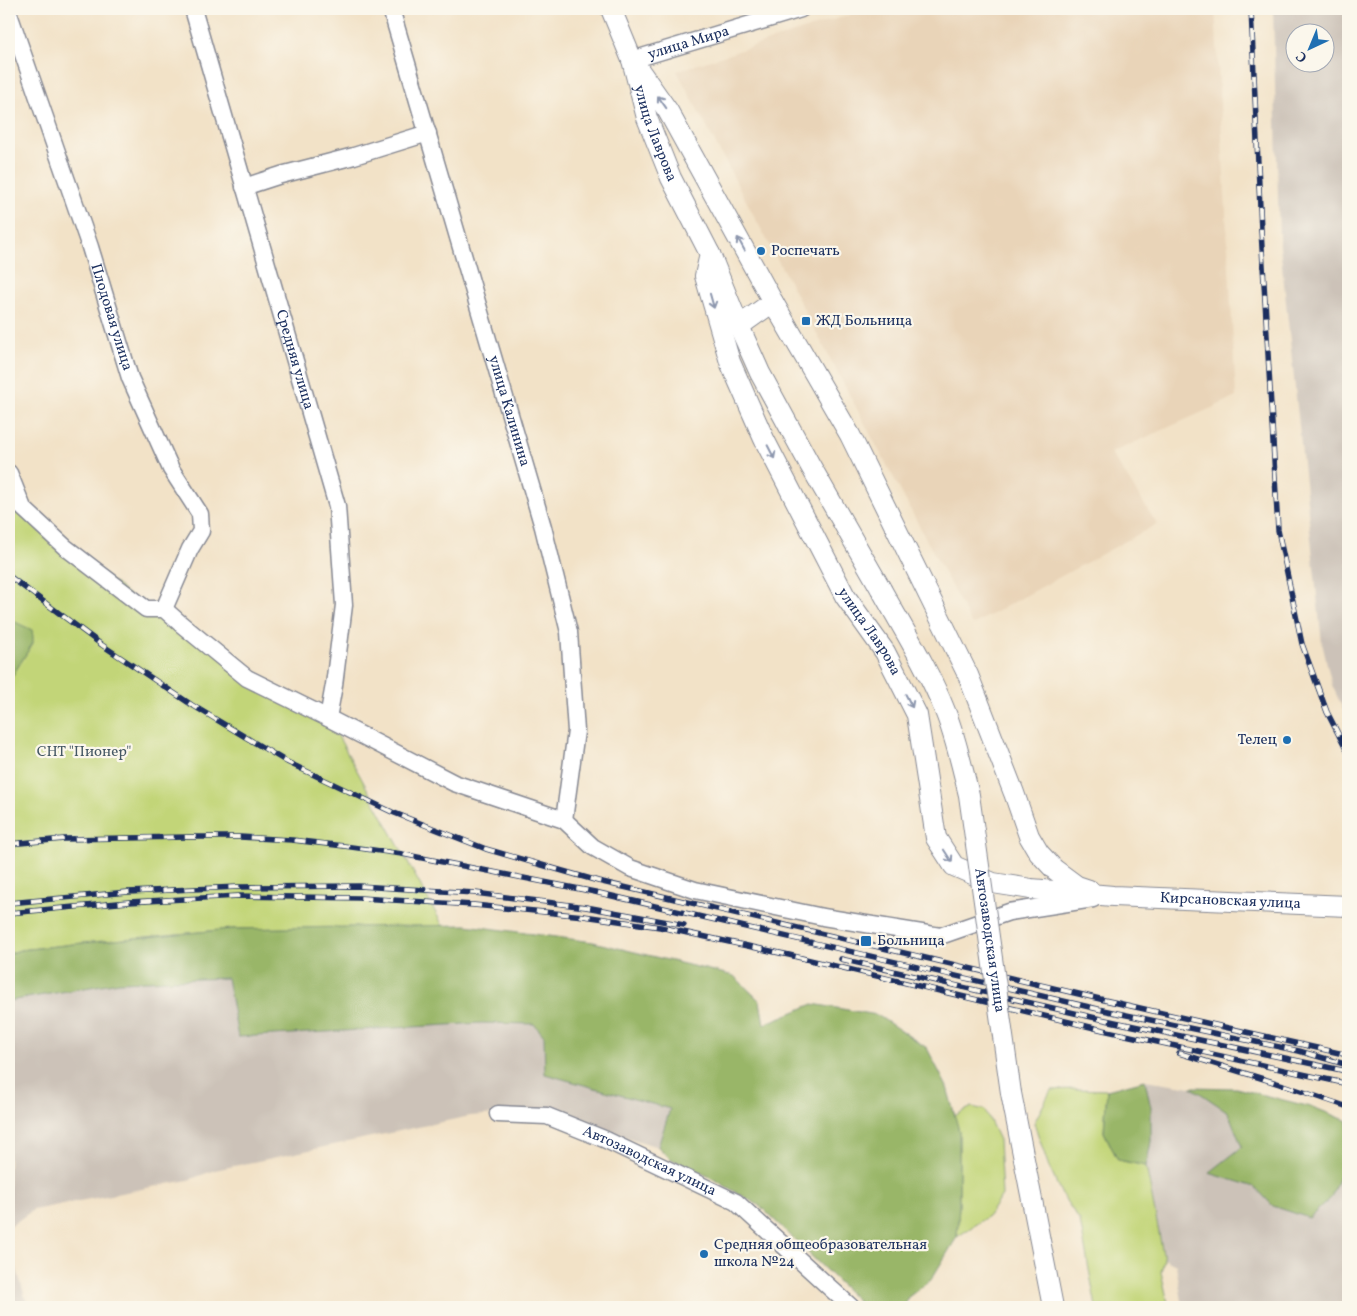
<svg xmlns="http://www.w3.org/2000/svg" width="1357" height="1316" viewBox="0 0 1357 1316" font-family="Vollkorn,serif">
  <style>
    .built { fill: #e9d4b8 }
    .industrial { fill: #ccc2b8; fill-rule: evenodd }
    .green { fill: #c2d578; stroke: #6e826b }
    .forest { fill: #99b668; stroke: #5a7263 }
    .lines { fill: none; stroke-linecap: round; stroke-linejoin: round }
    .minor-casing { stroke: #868892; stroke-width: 19 }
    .major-casing { stroke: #868892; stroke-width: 22 }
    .minor { stroke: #fff; stroke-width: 16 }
    .major { stroke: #fff; stroke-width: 20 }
    .rail-casing { stroke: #1b2f5e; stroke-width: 5.5 }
    .rail { stroke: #fbf7ec; stroke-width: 4; stroke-dasharray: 11; stroke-linecap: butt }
    .major-bridge-casing { stroke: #868892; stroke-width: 22; stroke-linecap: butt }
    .major-bridge { stroke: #fff; stroke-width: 20 }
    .oneway { stroke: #8d97ae }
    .poi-dot { fill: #1f6fb2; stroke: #fbf7ec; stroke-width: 2 }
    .labels { text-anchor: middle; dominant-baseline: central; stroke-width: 4.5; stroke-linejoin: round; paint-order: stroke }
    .street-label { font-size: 15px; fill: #1b2f5e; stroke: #fbf7ec }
    .poi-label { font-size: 15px; fill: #1b2f5e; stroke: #fbf7ec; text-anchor: start }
    .park-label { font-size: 15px; fill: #455864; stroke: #fbf7ec }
  </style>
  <rect width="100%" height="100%" fill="#fbf7ec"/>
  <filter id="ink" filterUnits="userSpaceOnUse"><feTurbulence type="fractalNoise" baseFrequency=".02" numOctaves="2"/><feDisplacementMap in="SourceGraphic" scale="10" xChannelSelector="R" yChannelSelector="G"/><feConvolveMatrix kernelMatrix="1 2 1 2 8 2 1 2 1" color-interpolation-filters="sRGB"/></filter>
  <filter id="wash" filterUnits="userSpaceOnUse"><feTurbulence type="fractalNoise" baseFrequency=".0096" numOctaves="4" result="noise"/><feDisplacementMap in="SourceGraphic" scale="20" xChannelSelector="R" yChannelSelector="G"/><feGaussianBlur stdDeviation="1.12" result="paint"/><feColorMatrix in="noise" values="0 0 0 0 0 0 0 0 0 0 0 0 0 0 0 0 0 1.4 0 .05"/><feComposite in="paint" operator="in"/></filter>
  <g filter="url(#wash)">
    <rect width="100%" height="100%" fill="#f2e2c7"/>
    <path class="built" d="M867 9H1215L1236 397 1111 453 1157 524 972 625 677 71Z"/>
    <g class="industrial">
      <path d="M1273 9H1348V720L1332 685 1322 643 1279 236ZM1294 32H1324V62H1294Z"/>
      <path d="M227 978 238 1037 482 1023 534 1024 544 1035 545 1074 671 1109 658 1147 538 1109 498 1114 470 1116 215 1170 188 1180 33 1210 9 1227 11 1249 28 1307H9V1001L119 982Z"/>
      <path d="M1145 1080 1191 1087 1228 1112 1242 1148 1210 1173 1255 1187 1273 1206 1331 1198 1341 1170 1348 1167V1307H1183L1176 1265 1164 1259 1146 1166 1151 1142V1108Z"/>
    </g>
    <g class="green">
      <path d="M23 508 146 609H164L247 678 328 718 443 926 231 929 83 943 20 950 9 954V681L33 643 9 619V516Z"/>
      <path d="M1074 1089 1107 1090 1104 1132 1118 1160 1146 1166 1164 1259 1161 1272 1169 1307H1096L1080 1221 1062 1195 1049 1167 1034 1123 1051 1090Z"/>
      <path d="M972 1107 985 1110 999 1140 1002 1195 988 1216 957 1237 959 1206V1131L954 1116Z"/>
    </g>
    <g class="forest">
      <path d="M9 619 32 630 33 637V643L9 681Z"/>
      <path d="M466 925 593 942 734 976 760 1001 764 1024 813 1004 877 1015 927 1048 947 1087 959 1131V1206L957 1237 931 1280 907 1298 905 1307H864L760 1206 708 1176 671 1159 658 1147 670 1109 545 1074 544 1036 534 1024 482 1023 238 1037 227 978 119 982 9 1001V954L20 950 83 943 231 929Z"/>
      <path d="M1145 1080 1151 1108V1142L1146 1166 1118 1160 1104 1132 1107 1090Z"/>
      <path d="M1191 1087 1236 1088 1315 1108 1348 1121V1167L1341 1170 1331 1198 1309 1218 1273 1206 1255 1187 1209 1173 1242 1147 1228 1112Z"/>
    </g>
  </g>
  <g filter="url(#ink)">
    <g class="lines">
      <g class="minor-casing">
        <g id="minor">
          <path id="s1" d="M193 9 337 506 344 605 334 685 328 718"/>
          <path id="s2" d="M391 9 543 527 569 632 576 731 564 820"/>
          <path id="s3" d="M9 14 90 247 130 378 171 469 200 514 201 531 190 549 164 609"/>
          <path id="s4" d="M632 60 801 9"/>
          <path d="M244 187 281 175 354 156 428 133"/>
          <path d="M9 473 23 508 65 547 146 609H164L181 624 247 678 328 718 454 783 564 820 593 847 630 868 695 890 823 917 940 936 1009 912 1093 899"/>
          <path id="s5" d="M498 1114 547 1116 604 1139 736 1202 851 1307"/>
        </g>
      </g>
      <g class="major-casing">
        <g id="major">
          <path id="s6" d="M611 9 632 60 647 118 671 178 710 254 739 326 760 373 810 465 881 589"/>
          <path d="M632 60 668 111 773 302 850 435 968 675 1014 793 1029 836 1039 853 1054 869 1077 886 1089 890"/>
          <path id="s7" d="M710 254 705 276 730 362 764 439 845 596 885 652 917 715 936 838 954 866 993 883 1031 889 1113 896 1348 906"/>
          <path d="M739 326 773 302"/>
          <path d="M1011 1093 1053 1307"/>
        </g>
      </g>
      <use href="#minor" class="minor"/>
      <use href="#major" class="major"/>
      <g class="rail-casing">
        <g id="rail">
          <path d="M1251 9 1261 230 1278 530 1302 644 1327 712 1348 753"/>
          <path d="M9 576 102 645 192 705 287 762 392 812 486 849 598 881 1100 999 1348 1055"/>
          <path d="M9 844 64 839 189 837H240L292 840 344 846 402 854 595 892 1098 1009 1299 1051 1348 1065"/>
          <path d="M9 903 128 892 238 887 359 886 475 893 586 907 684 925"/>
          <path d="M9 913 129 902 239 896 360 898 474 905 584 916 660 927 789 955 1103 1030 1348 1084"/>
          <path d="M841 959 1096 1018 1346 1071"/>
          <path d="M1179 1053 1283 1085 1348 1107"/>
        </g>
      </g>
      <use href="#rail" class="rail"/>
      <g class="major-bridge-casing">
        <g id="major-bridge">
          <path id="s8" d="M881 589C903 629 928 668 945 711 956 738 962 767 969 795L1011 1093"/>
        </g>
      </g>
      <use href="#major-bridge" class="major-bridge"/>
    </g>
    <defs><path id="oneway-shaft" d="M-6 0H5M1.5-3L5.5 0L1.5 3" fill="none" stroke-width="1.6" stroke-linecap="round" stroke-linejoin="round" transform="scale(1.25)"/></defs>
    <g class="oneway">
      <use href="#oneway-shaft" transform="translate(662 102) rotate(-125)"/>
      <use href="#oneway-shaft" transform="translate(741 244) rotate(-119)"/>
      <use href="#oneway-shaft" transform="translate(712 301) rotate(74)"/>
      <use href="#oneway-shaft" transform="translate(771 452) rotate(63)"/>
      <use href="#oneway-shaft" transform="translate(909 701) rotate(63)"/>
      <use href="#oneway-shaft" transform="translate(948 856) rotate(57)"/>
    </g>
  </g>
  <g class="poi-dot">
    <circle cx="761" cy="251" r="5"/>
    <rect x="801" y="316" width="10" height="10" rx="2.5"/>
    <circle cx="1287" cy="740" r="5"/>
    <rect x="860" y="935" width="12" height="12" rx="2.5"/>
    <circle cx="704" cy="1254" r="5"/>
  </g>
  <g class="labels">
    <g class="street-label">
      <text stroke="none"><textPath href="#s4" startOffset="59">улица Мира</textPath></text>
      <text stroke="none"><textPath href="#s6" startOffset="132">улица Лаврова</textPath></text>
      <text stroke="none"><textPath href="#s3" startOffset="320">Плодовая улица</textPath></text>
      <text stroke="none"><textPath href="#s1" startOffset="365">Средняя улица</textPath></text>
      <text stroke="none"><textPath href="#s2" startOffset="419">улица Калинина</textPath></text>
      <text stroke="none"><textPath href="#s7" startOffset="416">улица Лаврова</textPath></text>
      <text stroke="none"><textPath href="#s7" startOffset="951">Кирсановская улица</textPath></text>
      <text stroke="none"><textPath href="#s8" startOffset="372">Автозаводская улица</textPath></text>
      <text stroke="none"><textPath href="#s5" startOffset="161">Автозаводская улица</textPath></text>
    </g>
    <g class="poi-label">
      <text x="771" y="251">Роспечать</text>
      <text x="816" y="321">ЖД Больница</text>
      <text x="1277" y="740" text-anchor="end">Телец</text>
      <text x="877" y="941">Больница</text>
      <text x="714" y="1245">Средняя общеобразовательная<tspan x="714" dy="17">школа №24</tspan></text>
    </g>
    <g class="park-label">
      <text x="84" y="752">СНТ "Пионер"</text>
    </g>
  </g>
  <rect width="1357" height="1316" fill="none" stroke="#fbf7ec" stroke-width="30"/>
  <g transform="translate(1310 48) rotate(224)"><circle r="24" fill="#fbf7ec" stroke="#a1a7b3"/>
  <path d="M0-4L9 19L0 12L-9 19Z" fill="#1f6fb2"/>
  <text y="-8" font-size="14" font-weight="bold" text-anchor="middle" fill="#1b2f5e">С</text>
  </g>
</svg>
